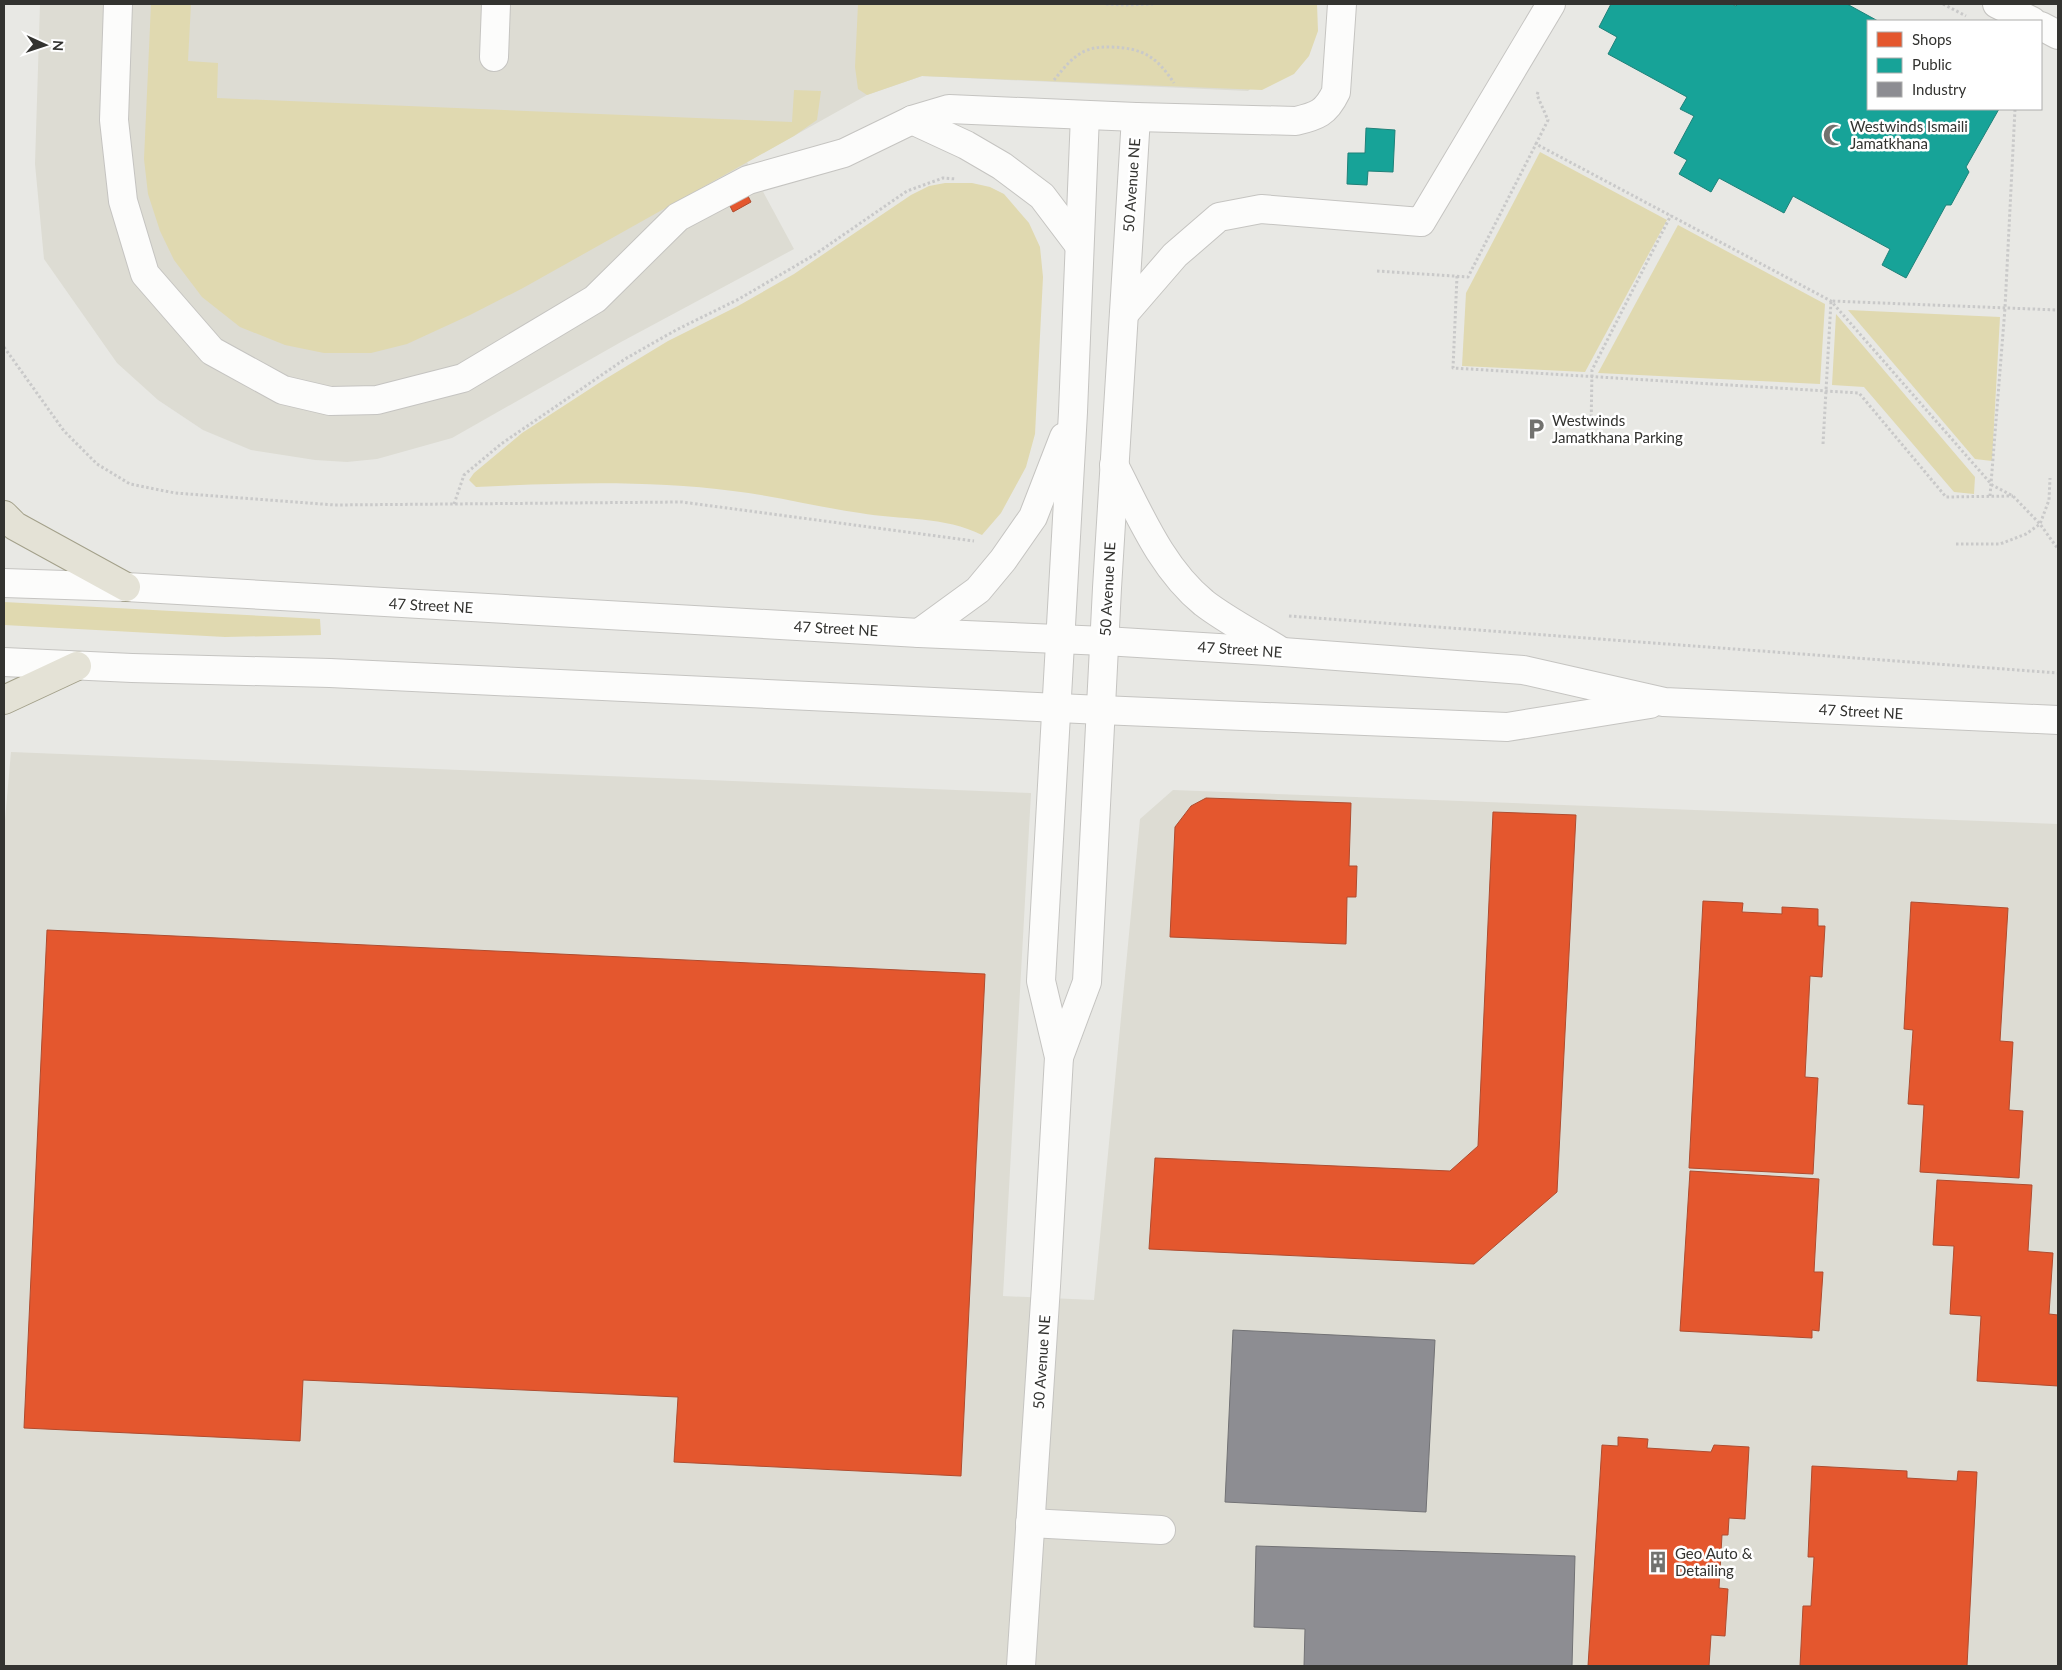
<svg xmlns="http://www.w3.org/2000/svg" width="2062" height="1670" viewBox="0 0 2062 1670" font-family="Lato,sans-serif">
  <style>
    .built { fill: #dddcd3 }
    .green { fill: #e0d9b0 }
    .shops { fill: #e4572e; stroke: #af4c2f }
    .public { fill: #17a398; stroke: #1f8179 }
    .industry { fill: #8d8d92; stroke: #727275 }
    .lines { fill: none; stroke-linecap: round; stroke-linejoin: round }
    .minor-casing { stroke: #c5c4c1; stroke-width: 30 }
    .major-casing { stroke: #a3a08a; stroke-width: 30 }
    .path { stroke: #c9c9c9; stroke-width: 3; stroke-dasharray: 2.5 2.5; stroke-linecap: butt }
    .minor { stroke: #fcfcfb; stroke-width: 28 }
    .major { stroke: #e4e2d6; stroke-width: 28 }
    .labels { text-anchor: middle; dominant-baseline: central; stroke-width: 5; stroke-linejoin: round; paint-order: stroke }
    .poi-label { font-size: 15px; fill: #333330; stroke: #fff; text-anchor: start }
    .street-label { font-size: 15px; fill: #333330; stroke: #fff }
  </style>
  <rect width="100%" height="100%" fill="#e8e8e4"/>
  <g class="built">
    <path d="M40 4H1268L1264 77 1248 91 922 76 867 95 747 162 794 249 621 342 452 438 377 459 347 462 315 460 251 450 203 430 158 400 117 363 44 259 35 164Z"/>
    <path d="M11 752 1031 793 1003 1296 1094 1300 1140 819 1173 790 2058 824V1666H4V831Z"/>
  </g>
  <g class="green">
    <path d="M151 4H191L188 61 218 63 217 98 792 122 794 90 821 91 817 120 794 136 523 288 470 315 407 344 371 353H324L285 345 240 327 202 297 174 260 160 231 148 194 144 159Z"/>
    <path d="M858 4H1317L1318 31 1309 56 1294 74 1262 90 922 76 867 95 858 89 855 67Z"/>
    <path d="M1540 152 1667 220 1585 372 1462 366 1466 293Z"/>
    <path d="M945 183H972L990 187 1004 194 1029 223 1040 247 1043 277 1035 434 1026 467 1001 513 982 535C945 516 900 520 860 513 818 507 776 496 733 491 648 480 561 483 476 487L469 480 474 473 522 433 602 381 668 341 738 306 794 274 911 195 929 186Z"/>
    <path d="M1678 225 1825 304 1820 384 1598 373Z"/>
    <path d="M1848 310 2000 317 1992 461 1975 459Z"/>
    <path d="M1836 314 1975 477 1974 494 1954 492 1864 387 1832 385Z"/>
    <path d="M4 602 320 619 321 635 225 637 4 625Z"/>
  </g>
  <g class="shops">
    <path d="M746 192 751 202 733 212 728 202Z"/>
    <path d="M1206 798 1351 803 1349 866H1357L1356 897H1347L1346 944 1170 937 1175 827 1191 806Z"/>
    <path d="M1493 812 1576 815 1557 1192 1474 1264 1149 1249 1155 1158 1450 1171 1478 1146Z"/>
    <path d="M1703 901 1743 903 1742 912 1782 914V907L1818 909V926H1825L1822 977 1810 976 1805 1077 1818 1078 1813 1174 1689 1168Z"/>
    <path d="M1911 902 2008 908 2000 1041 2013 1042 2009 1110 2023 1111 2019 1178 1920 1172 1924 1105 1908 1104 1913 1030 1904 1029Z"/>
    <path d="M47 930 985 974 961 1476 674 1462 678 1397 303 1380 300 1441 24 1428Z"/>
    <path d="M1690 1171 1819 1179 1814 1272H1823L1819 1331 1812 1330V1338L1680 1331Z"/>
    <path d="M1937 1180 2032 1185 2028 1251 2053 1253 2049 1314 2058 1315V1386L1977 1381 1981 1316 1950 1314 1954 1246 1933 1245Z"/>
    <path d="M1618 1437 1648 1439 1647 1448 1711 1452 1714 1445 1749 1447 1745 1519 1729 1518 1728 1535H1722L1719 1588 1728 1589 1725 1636 1711 1635 1709 1666H1588L1602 1445 1618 1446Z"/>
    <path d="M1812 1466 1907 1471V1478L1957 1481 1958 1471 1977 1472 1967 1666H1800L1803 1606H1811L1814 1557H1808Z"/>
  </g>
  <g class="public">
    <path d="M1611 4H1732L1736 6 1738 4H1847L1878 21H1868V109H1999L1966 167 1969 172 1951 205H1946L1906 278 1882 265 1890 249 1793 196 1784 213 1719 178 1711 192 1679 174 1687 160 1674 153 1694 116 1680 109 1687 97 1608 54 1617 37 1599 27Z"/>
    <path d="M1366 128 1395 130 1393 172 1368 171 1367 185 1347 184 1348 153H1365Z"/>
  </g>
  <g class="industry">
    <path d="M1233 1330 1435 1340 1426 1512 1225 1502Z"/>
    <path d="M1256 1546 1575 1556 1572 1666H1304L1305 1629 1254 1627Z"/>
  </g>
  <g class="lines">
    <g class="minor-casing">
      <g id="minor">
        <path d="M118 4 114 120 123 201 145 274 212 351 283 390 330 401 377 400 463 378 595 299 678 217 748 180 844 153 912 120 949 109 1136 117 1296 121C1317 116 1326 113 1336 92L1342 4"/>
        <path d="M1997 4 2032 21"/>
        <path d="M2041 26 2058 35"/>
        <path d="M494 57 496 4"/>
        <path d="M912 120 966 145 1002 166 1042 196 1079 245"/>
        <path d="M1124 314 1175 255 1219 217 1261 209 1421 222 1551 4"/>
        <path d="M1114 465C1139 513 1161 568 1204 603 1226 620 1255 635 1279 650"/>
        <path d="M4 583 126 587 919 633 1105 641 1283 652 1523 670 1664 702 2058 720"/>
        <path d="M919 633 978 590 1003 560 1033 517 1064 437"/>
        <path d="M4 662 132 668 330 673 1101 710 1507 727 1650 704"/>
        <path d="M1059 1057 1087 982 1107 588 1136 117"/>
        <path d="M1030 1523 1161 1530"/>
        <path d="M1021 1666 1046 1286 1059 1057 1041 981 1073 412 1085 115"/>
      </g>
    </g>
    <g class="major-casing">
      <g id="major">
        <path d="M4 515 15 526 126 587"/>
        <path d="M4 700 77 666"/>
      </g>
    </g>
    <g class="path">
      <path d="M1106 4 1124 5 1153 4"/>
      <path d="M1943 4 1966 16"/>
      <path d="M1054 80C1063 69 1072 57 1085 51 1094 47 1102 47 1111 47 1143 48 1157 57 1174 83"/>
      <path d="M1538 92 1537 95 1548 120 1536 144 1831 301 1992 485 2013 496 2040 524 2058 549"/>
      <path d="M1377 271 1468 277 1536 144"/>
      <path d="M1457 276 1453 368 1859 393 1946 497 2013 496"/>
      <path d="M4 347 64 431 97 464 130 484 175 493 335 505 682 502 974 541"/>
      <path d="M1591 432 1592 370 1671 215"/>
      <path d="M1823 444 1831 301 2058 310"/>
      <path d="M1990 496 2005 308 2015 109"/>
      <path d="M454 504 464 475 501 444 625 359 676 330 739 299 814 255 907 191 943 178 956 179"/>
      <path d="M1956 544H2000L2026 534 2040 524 2049 500 2050 478"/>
      <path d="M1289 616 2058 673"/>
    </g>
    <use href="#minor" class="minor"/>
    <use href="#major" class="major"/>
  </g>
  <defs>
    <g id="mosque-bare" transform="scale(1.725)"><path d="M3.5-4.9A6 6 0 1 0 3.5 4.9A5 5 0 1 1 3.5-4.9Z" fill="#72726f" stroke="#fff" stroke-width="2.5" paint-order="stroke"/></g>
    <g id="parking-bare" transform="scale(1.725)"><path d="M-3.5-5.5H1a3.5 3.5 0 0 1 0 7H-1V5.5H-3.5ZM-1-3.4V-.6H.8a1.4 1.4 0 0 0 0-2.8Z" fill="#72726f" stroke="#fff" stroke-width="2.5" paint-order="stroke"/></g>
    <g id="building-bare" transform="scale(1.725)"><path d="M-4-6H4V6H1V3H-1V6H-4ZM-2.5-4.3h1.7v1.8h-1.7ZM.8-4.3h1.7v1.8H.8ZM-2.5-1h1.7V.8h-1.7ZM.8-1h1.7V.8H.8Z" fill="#72726f" stroke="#fff" stroke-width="2.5" paint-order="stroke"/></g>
  </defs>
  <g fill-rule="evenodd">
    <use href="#mosque-bare" x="1834" y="135"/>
    <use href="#parking-bare" x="1536" y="429"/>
    <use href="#building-bare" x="1658" y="1562"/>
  </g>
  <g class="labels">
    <g class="poi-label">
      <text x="1850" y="126">Westwinds Ismaili<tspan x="1850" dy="17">Jamatkhana</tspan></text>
      <text x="1552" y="420">Westwinds<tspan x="1552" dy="17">Jamatkhana Parking</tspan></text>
      <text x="1675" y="1553">Geo Auto &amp;<tspan x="1675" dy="17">Detailing</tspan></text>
    </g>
    <g class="street-label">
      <text transform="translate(1131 185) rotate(-86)">50 Avenue NE</text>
      <text transform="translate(1107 589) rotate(-87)">50 Avenue NE</text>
      <text transform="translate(431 605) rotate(3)">47 Street NE</text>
      <text transform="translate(836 628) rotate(3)">47 Street NE</text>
      <text transform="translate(1240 649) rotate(4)">47 Street NE</text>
      <text transform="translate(1861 711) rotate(3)">47 Street NE</text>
      <text transform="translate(1041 1362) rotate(-86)">50 Avenue NE</text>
    </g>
  </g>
  <rect width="2062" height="1670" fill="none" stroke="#333330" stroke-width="10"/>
  <rect x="1867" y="20" width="175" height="90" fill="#ffffff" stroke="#adadac"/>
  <rect x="1877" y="32" width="25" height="15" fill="#e4572e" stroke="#adadac"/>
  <text x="1912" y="45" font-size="15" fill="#333330">Shops</text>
  <rect x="1877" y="58" width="25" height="15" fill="#17a398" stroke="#adadac"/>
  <text x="1912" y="70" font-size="15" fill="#333330">Public</text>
  <rect x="1877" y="82" width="25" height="15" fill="#8d8d92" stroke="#adadac"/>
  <text x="1912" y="95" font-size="15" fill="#333330">Industry</text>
  <g transform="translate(45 45) rotate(93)" stroke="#ffffff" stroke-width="4" paint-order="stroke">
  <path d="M0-4L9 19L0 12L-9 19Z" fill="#333330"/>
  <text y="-8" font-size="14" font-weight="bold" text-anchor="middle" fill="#333330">N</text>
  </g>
</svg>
